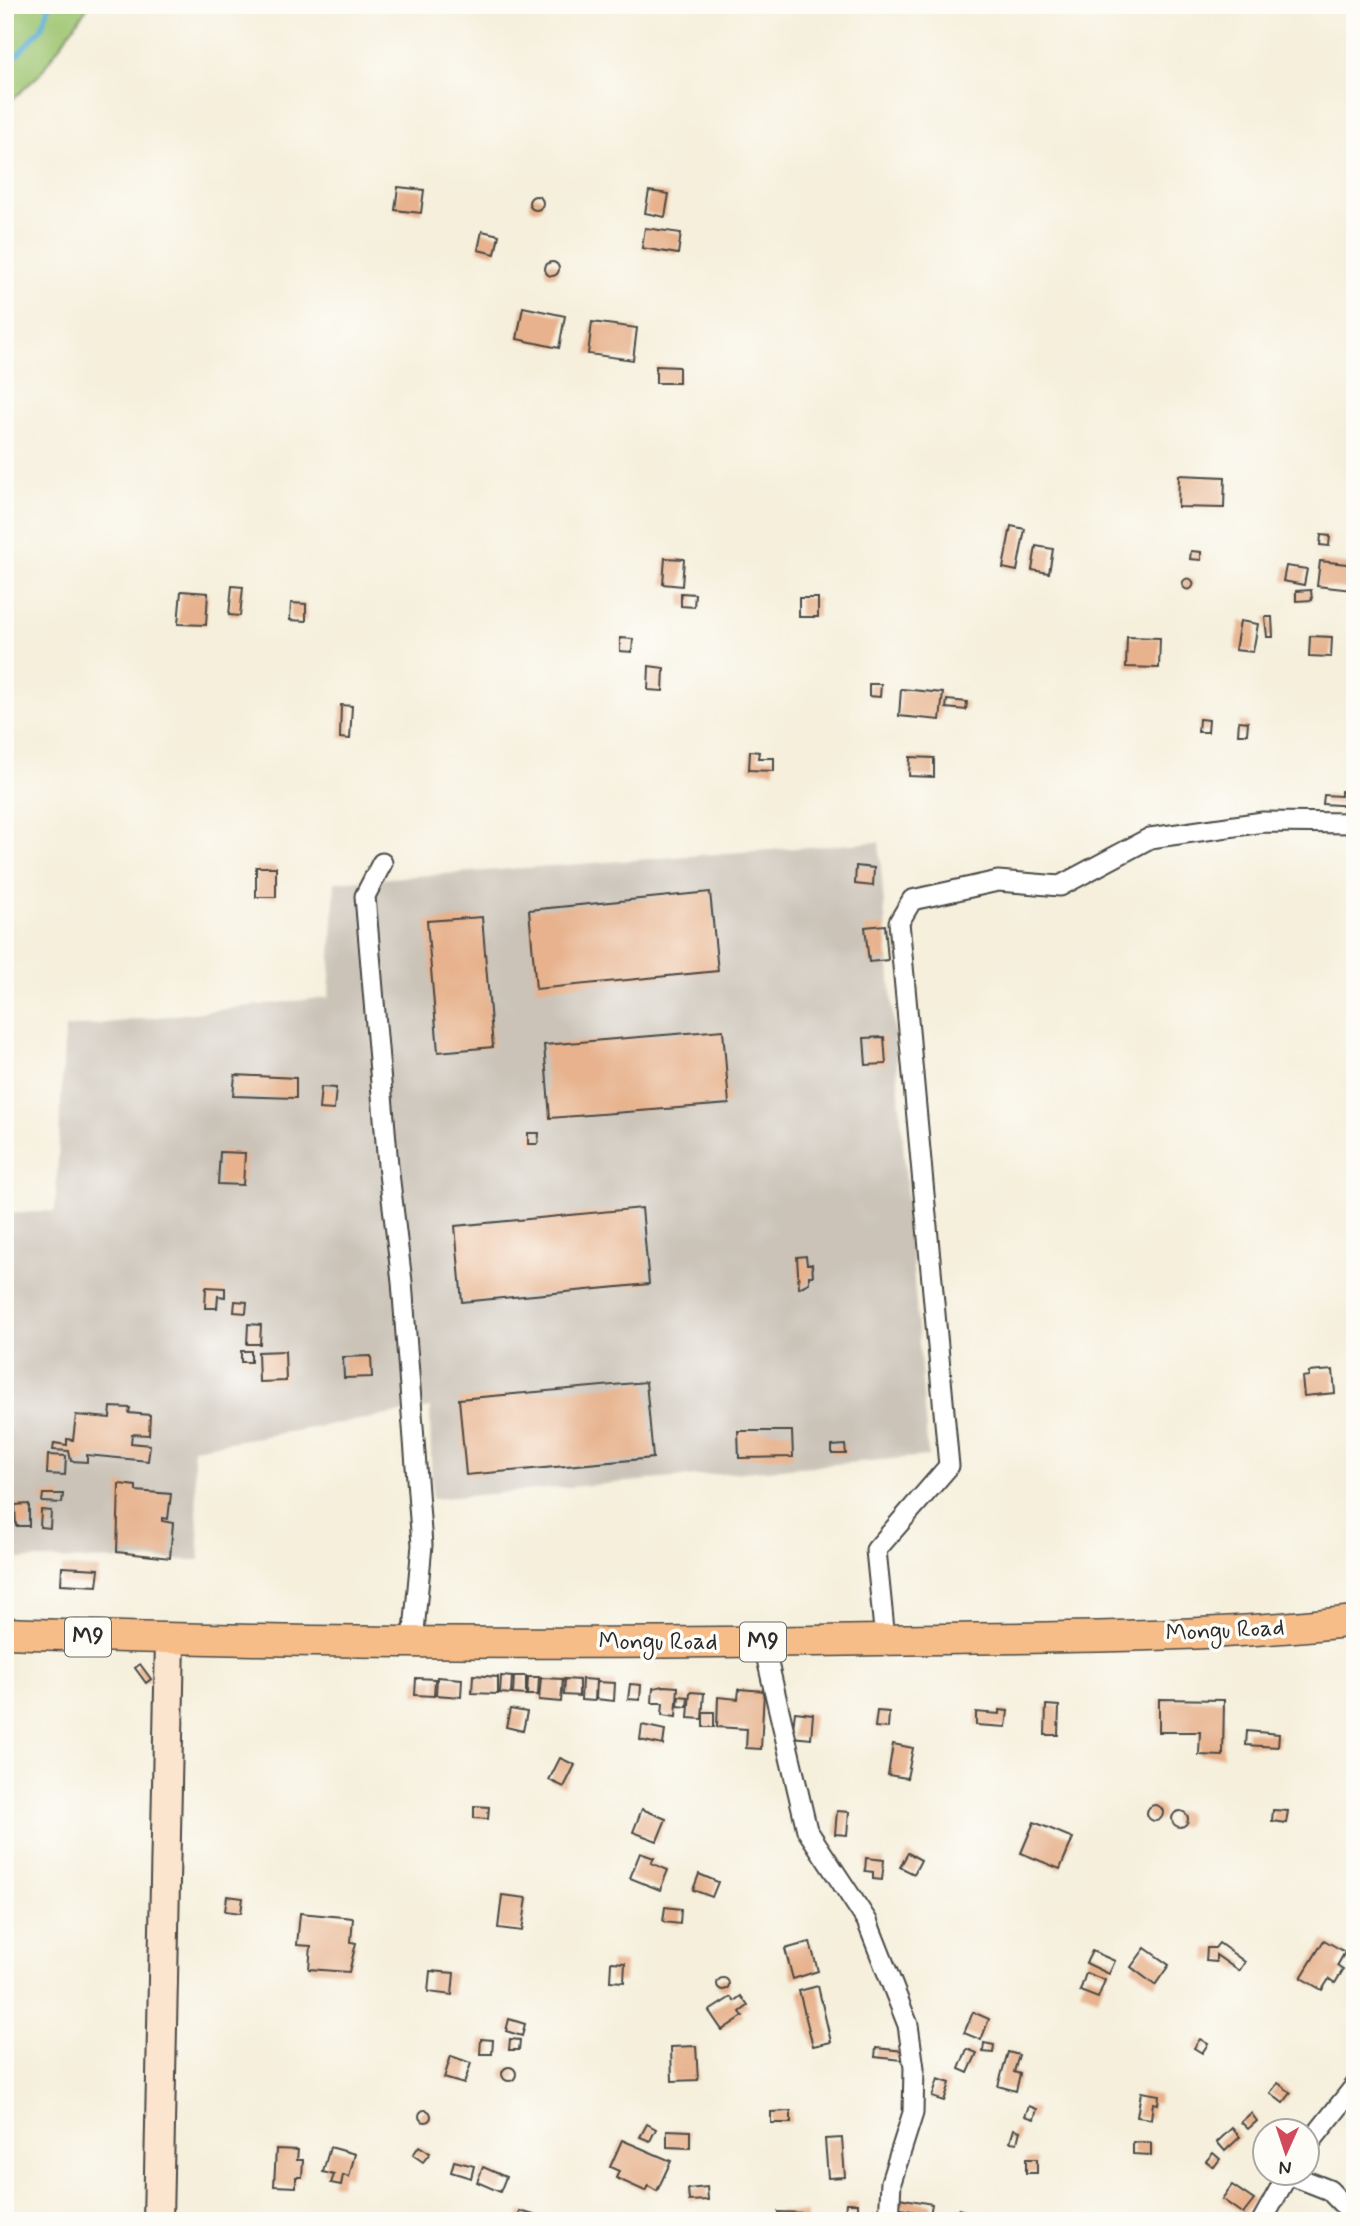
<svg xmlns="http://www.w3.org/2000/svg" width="1360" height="2226" viewBox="0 0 1360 2226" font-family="Mynerve,sans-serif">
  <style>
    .industrial { fill: #cbc3b8 }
    .green { fill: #9dc571; stroke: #64784e; stroke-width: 2 }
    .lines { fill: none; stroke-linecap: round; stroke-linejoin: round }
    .stream { stroke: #55acd2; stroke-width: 5 }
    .building { fill: #e7b28d }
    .minor-casing { stroke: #494845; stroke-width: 23 }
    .secondary-casing { stroke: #494845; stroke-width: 32 }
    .primary-casing { stroke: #494845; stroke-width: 33 }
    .minor { stroke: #fff; stroke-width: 19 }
    .secondary { stroke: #fce5cf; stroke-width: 28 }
    .primary { stroke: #f7bd88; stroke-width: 30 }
    .labels { text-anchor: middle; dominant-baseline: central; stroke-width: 7; stroke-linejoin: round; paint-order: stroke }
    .shield { fill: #fdfcf7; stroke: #6a6a68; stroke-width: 2 }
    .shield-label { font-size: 23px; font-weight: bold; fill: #2b2b2b }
    .street-label { font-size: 24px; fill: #2b2b2b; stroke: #fdfcf7 }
  </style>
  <rect width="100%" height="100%" fill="#fdfcf7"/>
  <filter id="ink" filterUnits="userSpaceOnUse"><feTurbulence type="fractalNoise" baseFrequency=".0143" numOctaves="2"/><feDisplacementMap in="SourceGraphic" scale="14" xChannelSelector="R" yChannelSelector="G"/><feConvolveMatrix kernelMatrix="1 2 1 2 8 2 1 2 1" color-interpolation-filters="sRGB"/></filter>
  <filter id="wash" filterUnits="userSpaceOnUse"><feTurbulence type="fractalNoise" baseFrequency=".00686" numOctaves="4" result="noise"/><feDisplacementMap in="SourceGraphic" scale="28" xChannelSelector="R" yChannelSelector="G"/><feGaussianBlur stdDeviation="1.57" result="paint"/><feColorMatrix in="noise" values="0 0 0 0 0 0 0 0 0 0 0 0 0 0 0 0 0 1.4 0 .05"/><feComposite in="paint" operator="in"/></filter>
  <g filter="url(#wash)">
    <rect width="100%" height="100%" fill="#f5efdb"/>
    <path class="industrial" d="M879 842 928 1456 432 1499 430 1408 193 1448 200 1560 5 1559V1214L55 1211 65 1028 329 997 335 882Z"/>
    <path class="green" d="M5 5H89L39 75 5 106Z"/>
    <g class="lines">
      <path class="stream" d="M5 68 41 29 50 5"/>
    </g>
    <g id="blocks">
      <g class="building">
        <path d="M398 187 424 190 421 213 395 210Z"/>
        <path d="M649 191 669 194 665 217 645 213Z"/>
        <circle cx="536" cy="203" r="7"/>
        <path d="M645 228 681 233 678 254 642 248Z"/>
        <path d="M482 231 499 235 495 254 478 250Z"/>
        <circle cx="552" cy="269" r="7"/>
        <path d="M523 307 565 316 559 348 517 339Z"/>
        <path d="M592 322 637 328 633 360 588 354Z"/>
        <path d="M656 366 679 367V383H656Z"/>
        <path d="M1179 475 1225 477 1224 508 1178 507Z"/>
        <path d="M1011 526 1025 529 1017 571 1003 568Z"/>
        <path d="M1321 535 1330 536 1329 546 1320 545Z"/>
        <path d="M1036 546 1053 549 1049 573 1032 570Z"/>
        <path d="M1191 551 1201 552V560L1190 559Z"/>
        <path d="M665 558 684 559 682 586 663 584Z"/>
        <path d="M1320 561 1355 565 1352 590 1317 586Z"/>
        <path d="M1286 566 1307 569 1304 585 1283 581Z"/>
        <circle cx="1188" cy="584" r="5.5"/>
        <path d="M232 586 243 587 240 616 229 615Z"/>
        <path d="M1311 590 1312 600 1296 601V591Z"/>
        <path d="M181 591 208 593 206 625 178 624Z"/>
        <path d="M681 593 695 594 694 607 681 606Z"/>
        <rect x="799" y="598" width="19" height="19"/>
        <path d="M291 603 306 604V621L290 620Z"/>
        <path d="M1265 617H1272L1273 637H1267Z"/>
        <path d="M1240 621 1258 624 1253 652 1235 650Z"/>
        <path d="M1310 636 1332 637 1331 657 1309 656Z"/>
        <path d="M1127 637 1160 638 1159 668 1126 667Z"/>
        <path d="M620 638 633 639 632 652 620 651Z"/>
        <path d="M649 666 664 668 663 691 648 690Z"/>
        <path d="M869 684H881L880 697 869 696Z"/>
        <path d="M901 689 943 693 940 720 899 716Z"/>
        <path d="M947 700 967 702 966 710 946 708Z"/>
        <path d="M341 705 352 706 350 739 340 738Z"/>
        <path d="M1199 719 1209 720 1208 732H1198Z"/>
        <path d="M1239 721 1248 722 1247 734H1238Z"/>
        <path d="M750 751 759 752 758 758H774V771L749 770Z"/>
        <path d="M910 757 934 758V777L909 776Z"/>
        <path d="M1341 791 1355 792V806L1323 804 1324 795 1341 796Z"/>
        <path d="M856 866 874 868 873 886 855 884Z"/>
        <rect x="256" y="867" width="20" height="30"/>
        <path d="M710 892 718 971 536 989 529 910Z"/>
        <path d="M482 917 493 1047 438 1052 427 921Z"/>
        <path d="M885 925 888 960 869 962 865 927Z"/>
        <path d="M723 1030 729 1104 550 1118 544 1045Z"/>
        <path d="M884 1037 886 1064 866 1065 864 1038Z"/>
        <path d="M235 1075 296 1078V1098L233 1096Z"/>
        <path d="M321 1087 336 1088 334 1110 319 1109Z"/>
        <path d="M528 1133H539L538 1144H528Z"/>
        <path d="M220 1152 245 1153 243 1185 218 1184Z"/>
        <path d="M642 1208 649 1284 462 1302 455 1226Z"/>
        <path d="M806 1256 807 1264H812L813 1276H809V1283L799 1288 797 1257Z"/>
        <path d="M206 1287 225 1288V1297L218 1296 217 1308H205Z"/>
        <path d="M235 1301 247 1302 246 1313 234 1312Z"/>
        <path d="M248 1324 261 1325 260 1344H247Z"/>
        <rect x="241" y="1351" width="10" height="11"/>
        <path d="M285 1351 286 1381 259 1382 258 1352Z"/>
        <path d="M371 1356 372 1377 344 1378 343 1357Z"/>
        <path d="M1333 1370 1335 1393 1304 1396 1302 1377 1309 1376V1372Z"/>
        <path d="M646 1382 653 1458 466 1475 459 1399Z"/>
        <path d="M111 1407 130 1408 129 1413 150 1415 149 1435 132 1434 131 1443 150 1445 148 1461 87 1455V1462L71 1461 69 1451 53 1450 54 1443 67 1445V1439L73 1440 76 1415 110 1418Z"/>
        <path d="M738 1431H792L793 1457 739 1458Z"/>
        <path d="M845 1445 846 1454H832V1446Z"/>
        <path d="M48 1455 66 1456 65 1475 47 1474Z"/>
        <path d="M119 1484 136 1486V1491L171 1494 168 1519 162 1518V1521L173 1523 170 1558 117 1552Z"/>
        <path d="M43 1494H63L62 1503 42 1502Z"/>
        <path d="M29 1504V1526H16L15 1505Z"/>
        <path d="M41 1510 51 1511 50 1528 40 1527Z"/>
        <path d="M62 1567 99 1569 97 1586 61 1584Z"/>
        <path d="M140 1664 151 1679 146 1683 135 1668Z"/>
        <path d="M473 1675 498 1677V1694L472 1693Z"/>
        <path d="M501 1676 512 1677 511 1694 500 1693Z"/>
        <path d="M514 1676H526V1695L513 1694Z"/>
        <path d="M437 1677 462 1679 461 1697 436 1695Z"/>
        <path d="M528 1677H539L538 1695H527Z"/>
        <path d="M416 1678 435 1679 434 1696 415 1695Z"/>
        <path d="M541 1678 563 1679 561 1702 539 1700Z"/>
        <path d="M565 1679 579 1680V1696L564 1695Z"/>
        <path d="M582 1679 596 1680 595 1701 581 1700Z"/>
        <path d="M597 1682 615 1683 614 1701 596 1699Z"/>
        <path d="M630 1684 641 1685 640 1700 628 1699Z"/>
        <path d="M664 1686 678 1687 676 1717 662 1715 663 1703H652L653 1688Z"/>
        <path d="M739 1689 764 1691 761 1749 746 1748 747 1729 717 1727 718 1697 738 1699Z"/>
        <path d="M690 1692 704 1693 702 1719 688 1718Z"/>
        <path d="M679 1696 688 1697 687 1707 678 1706Z"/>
        <path d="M1159 1699 1224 1700 1223 1756 1199 1755 1200 1732H1159Z"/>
        <path d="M1046 1705 1059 1706 1058 1735H1045Z"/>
        <path d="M510 1709 527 1712 523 1731 506 1727Z"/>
        <path d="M999 1710 1008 1711 1006 1727 976 1725V1712L999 1714Z"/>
        <path d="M877 1711 889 1712 888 1728 875 1727Z"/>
        <rect x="703" y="1712" width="11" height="15"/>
        <path d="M795 1712 813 1714 811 1739 792 1737Z"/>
        <path d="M642 1725 665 1730 663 1745 640 1740Z"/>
        <path d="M1247 1731 1279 1734 1278 1747 1246 1745Z"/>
        <path d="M893 1744 913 1748 907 1778 888 1775Z"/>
        <path d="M560 1758 575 1765 564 1787 549 1780Z"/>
        <circle cx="1155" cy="1813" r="8"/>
        <path d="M474 1806 489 1807 488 1819 474 1818Z"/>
        <path d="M642 1809 666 1819 657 1841 633 1832Z"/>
        <path d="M1273 1810 1288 1811 1286 1823 1272 1821Z"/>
        <circle cx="1180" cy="1819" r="8"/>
        <path d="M837 1811 849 1812 847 1835 835 1834Z"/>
        <path d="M1034 1822 1073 1838 1060 1869 1021 1853Z"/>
        <path d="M640 1853 654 1858 651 1863 668 1870 660 1890 630 1878Z"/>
        <path d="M908 1853 921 1860 914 1874 900 1867Z"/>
        <path d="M866 1858 884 1860 882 1880 873 1879V1872L865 1871Z"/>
        <path d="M699 1874 718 1882 712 1897 693 1890Z"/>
        <path d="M502 1895 527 1898 522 1931 498 1928Z"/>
        <path d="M227 1896 243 1898 241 1913 225 1911Z"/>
        <path d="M665 1907 681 1909 680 1924 663 1922Z"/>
        <path d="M300 1913 353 1918 351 1942 356 1943 349 1972 309 1969 311 1946 297 1945Z"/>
        <path d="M1324 1940 1345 1952 1337 1966 1343 1970 1335 1983 1329 1979 1322 1990 1301 1978Z"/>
        <path d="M810 1942 818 1971 793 1979 785 1949Z"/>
        <path d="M1219 1943 1245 1962 1239 1971 1216 1955V1962L1206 1961 1207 1948H1215Z"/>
        <path d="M1145 1948 1169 1965 1155 1985 1131 1967Z"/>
        <path d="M1092 1951 1115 1961 1109 1974 1086 1963Z"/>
        <path d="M611 1962 625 1963 624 1982 610 1981Z"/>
        <path d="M430 1971 454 1973 452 1995 428 1992Z"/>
        <path d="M1086 1973 1105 1980 1098 1998 1080 1991Z"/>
        <circle cx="723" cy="1984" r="6"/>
        <path d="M818 1986 831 2042 813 2046 799 1991Z"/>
        <path d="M741 1996 748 2006 740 2012 743 2016 722 2030 709 2011 731 1997 734 2001Z"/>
        <path d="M973 2012 989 2019 981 2040 964 2033Z"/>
        <path d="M509 2019 525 2024 522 2036 506 2031Z"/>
        <path d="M481 2039 493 2040 492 2054H480Z"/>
        <path d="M510 2039 520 2040 519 2050H509Z"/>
        <path d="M1200 2039 1208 2044 1202 2053 1194 2048Z"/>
        <path d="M984 2043 994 2045 993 2053 983 2052Z"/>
        <path d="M696 2046 698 2080 672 2081 671 2047Z"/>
        <path d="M876 2048 904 2051 902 2060 875 2057Z"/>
        <path d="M967 2049 977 2053 968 2073 959 2069Z"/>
        <path d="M1008 2052 1019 2055 1014 2072 1020 2074 1016 2091 998 2086Z"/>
        <path d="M451 2056 471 2063 464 2084 444 2078Z"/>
        <circle cx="509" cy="2074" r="7"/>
        <path d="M938 2079 950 2083 944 2101 932 2097Z"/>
        <path d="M1278 2083 1291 2093 1283 2103 1270 2093Z"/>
        <path d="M1141 2092 1159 2095 1158 2104 1153 2103 1151 2119 1137 2117Z"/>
        <path d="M1029 2106 1037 2109 1034 2119 1025 2116Z"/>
        <circle cx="425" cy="2116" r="6"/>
        <path d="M791 2111V2123H771V2112Z"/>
        <path d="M1251 2113 1257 2121 1248 2129 1241 2122Z"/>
        <path d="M647 2124 656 2129 650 2141 640 2137Z"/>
        <path d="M1232 2128 1240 2137 1225 2151 1217 2142Z"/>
        <path d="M1014 2129 1020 2131 1017 2143 1010 2142Z"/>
        <path d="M667 2130 690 2131V2148L667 2147Z"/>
        <path d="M842 2138 845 2177 828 2178 825 2139Z"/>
        <path d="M622 2140 671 2161 657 2191 648 2186 645 2191 616 2178 619 2171 610 2167Z"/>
        <path d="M1133 2142 1151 2143V2155L1133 2154Z"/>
        <path d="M419 2146 430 2153 423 2162 413 2155Z"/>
        <path d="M330 2147 355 2154 349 2177 343 2175 341 2185 331 2183 334 2175 323 2172Z"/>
        <path d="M276 2149 298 2150 297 2160H303L302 2177H296V2187L274 2186Z"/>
        <path d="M1213 2153 1220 2159 1214 2167 1206 2161Z"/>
        <rect x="1026" y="2159" width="11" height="14"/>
        <path d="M454 2161 474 2166 471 2178 451 2172Z"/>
        <path d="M483 2167 506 2177 500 2192 477 2182Z"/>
        <path d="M1232 2185 1254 2200 1243 2214 1222 2199Z"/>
        <path d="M707 2187 708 2200 689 2201 688 2189Z"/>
        <path d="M899 2198 932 2204 930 2215 897 2208Z"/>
        <path d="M846 2203H858V2214L845 2213Z"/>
        <path d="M958 2209 969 2212 967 2221H956Z"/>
        <path d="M520 2211 551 2220V2221H517Z"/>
        <path d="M778 2212 807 2213V2221H778Z"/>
      </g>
    </g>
  </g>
  <g filter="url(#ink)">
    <use href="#blocks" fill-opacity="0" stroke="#494845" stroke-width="2"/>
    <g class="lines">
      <g class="minor-casing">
        <g id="minor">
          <path d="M382 863 365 896 388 1165 402 1282 422 1545 413 1642"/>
          <path d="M885 1640 876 1550 949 1466 899 922 912 900 998 881 1060 886 1150 838 1263 822 1355 823"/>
          <path d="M763 1642 807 1830 867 1921 908 2025 914 2068 913 2113 891 2182 889 2221"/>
          <path d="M1308 2145 1355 2086"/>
          <path d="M1288 2174 1329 2190 1355 2217"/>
          <path d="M1262 2221 1288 2174"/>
        </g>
      </g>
      <g class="secondary-casing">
        <path id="secondary" d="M158 2221 170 1640"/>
      </g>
      <g class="primary-casing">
        <path id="primary" d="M5 1633C297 1644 589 1645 880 1640 1039 1637 1197 1639 1355 1621"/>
      </g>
      <use href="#minor" class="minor"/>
      <use href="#secondary" class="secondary"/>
      <use href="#primary" class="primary"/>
    </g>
  </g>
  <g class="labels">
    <g class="shield">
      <rect x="65" y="1617.5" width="46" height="39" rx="5"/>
      <rect x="740" y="1622.5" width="46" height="39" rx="5"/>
    </g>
    <g class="shield-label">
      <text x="88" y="1637">M9</text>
      <text x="763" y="1642">M9</text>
    </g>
    <g class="street-label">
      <text transform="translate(1225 1631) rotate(-3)">Mongu Road</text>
      <text x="658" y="1642">Mongu Road</text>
    </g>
  </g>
  <rect width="1360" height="2226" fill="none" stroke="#fdfcf7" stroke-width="28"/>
  <g transform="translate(1286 2152) rotate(183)"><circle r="33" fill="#fdfcf7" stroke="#a9a8a5" stroke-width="2"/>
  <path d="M0-5L12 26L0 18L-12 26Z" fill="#d1495b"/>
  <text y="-10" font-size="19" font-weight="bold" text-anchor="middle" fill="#2b2b2b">N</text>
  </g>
</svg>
